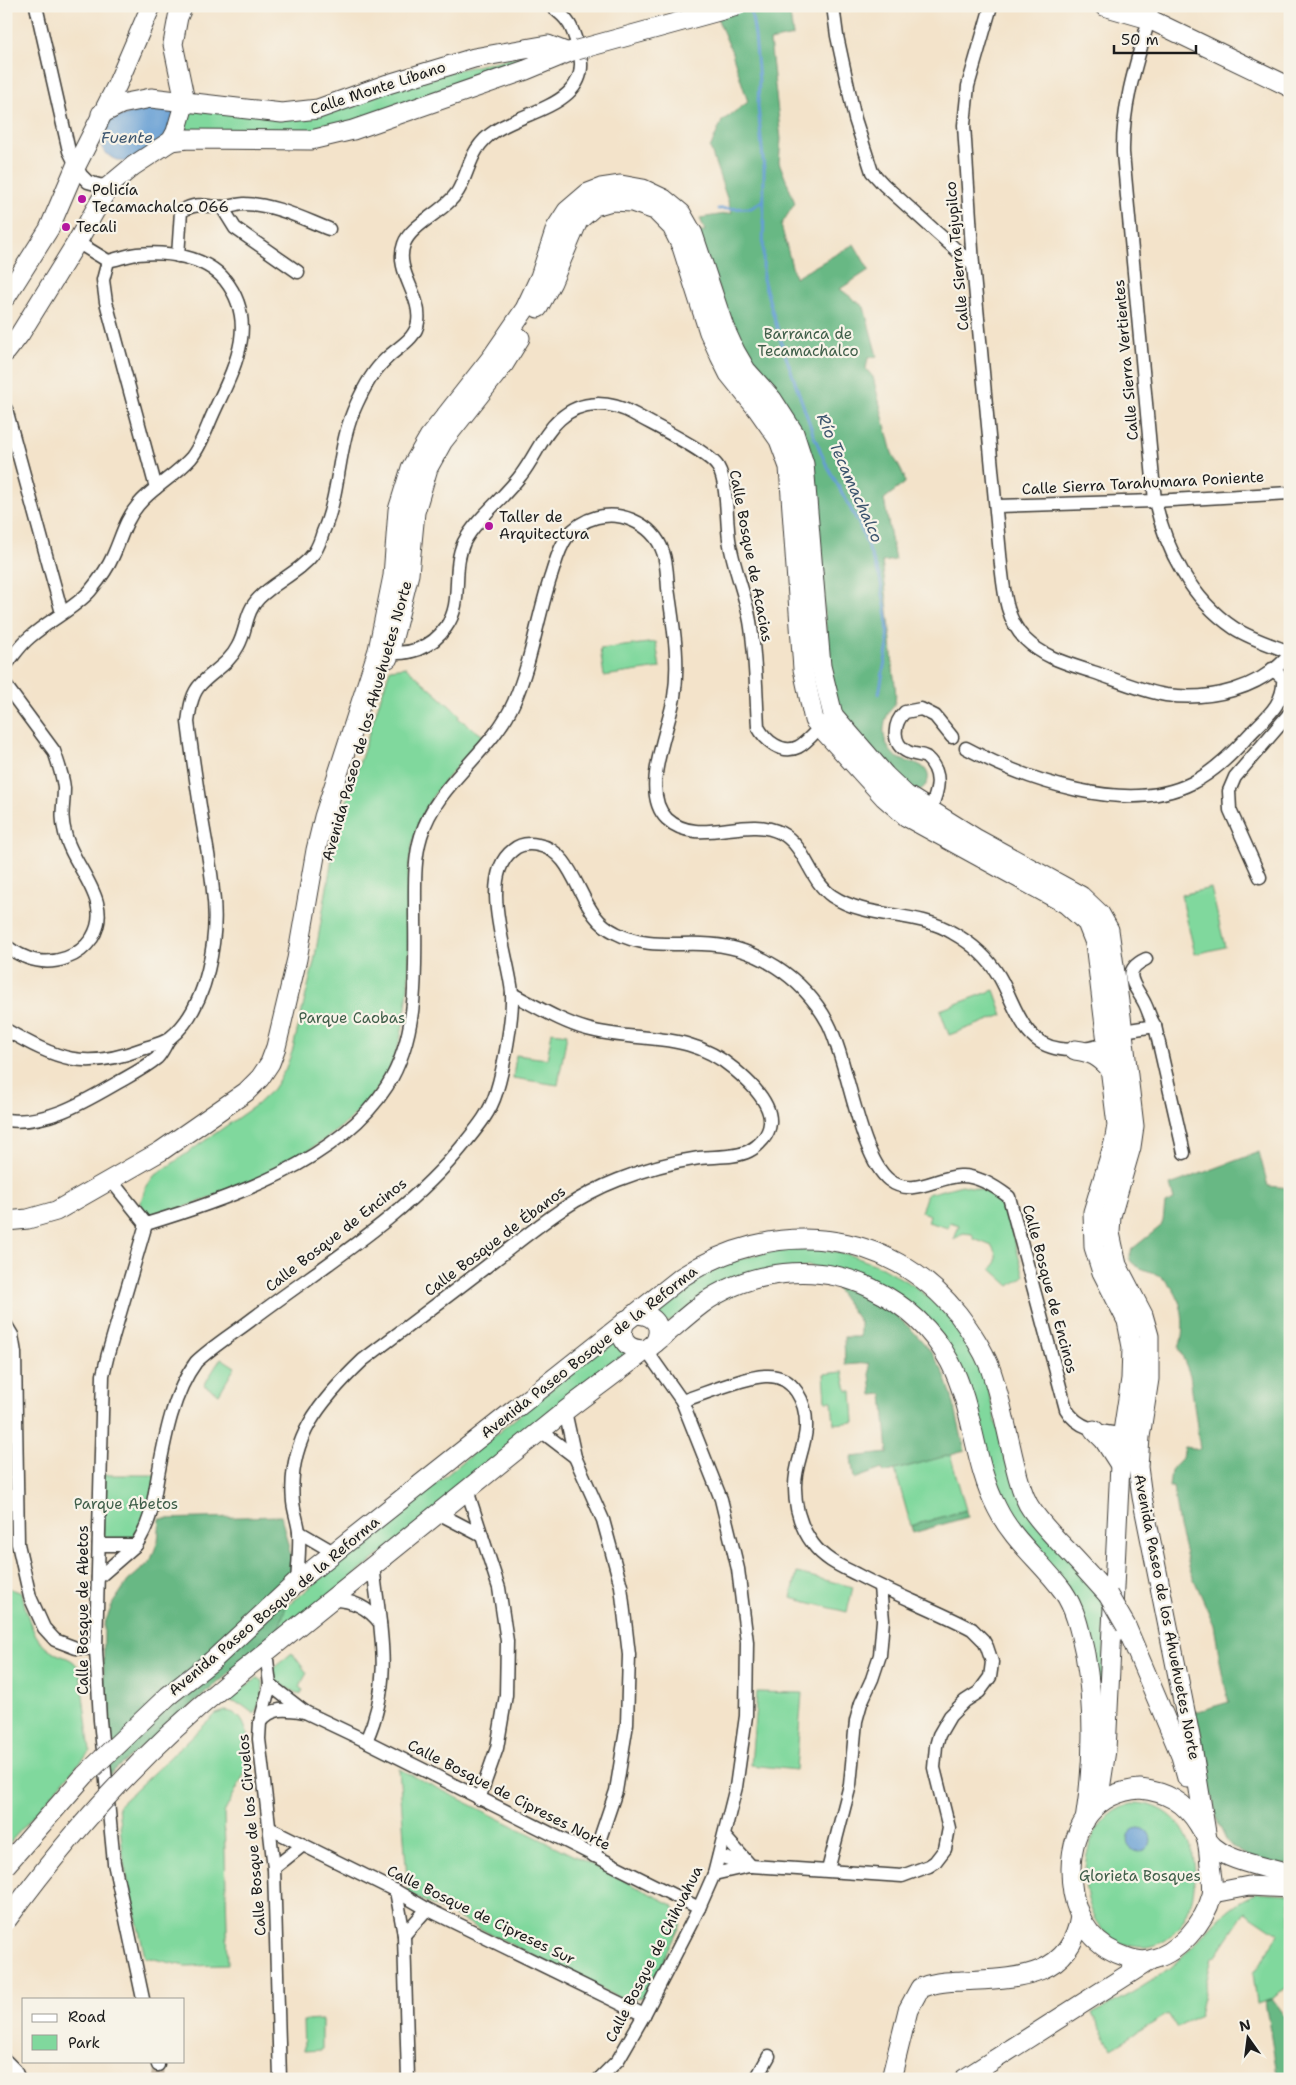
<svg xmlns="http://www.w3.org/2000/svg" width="1296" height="2085" viewBox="0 0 1296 2085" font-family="'Shantell Sans',sans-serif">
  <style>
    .green { fill: #80d89d; stroke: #4e7a5c }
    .forest { fill: #68b884; stroke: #426a50 }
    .water { fill: #659ed4; stroke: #405d78 }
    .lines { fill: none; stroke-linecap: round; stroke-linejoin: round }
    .stream { stroke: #659ed4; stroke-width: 3 }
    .street-tunnel { stroke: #c8bba7; stroke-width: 12; stroke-dasharray: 12 6; stroke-linecap: butt }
    .street-casing { stroke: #3c3a36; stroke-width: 15 }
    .secondary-casing { stroke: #3c3a36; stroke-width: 21 }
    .street { stroke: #fff; stroke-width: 12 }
    .secondary { stroke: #fff; stroke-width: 19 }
    .secondary-bridge-casing { stroke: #3c3a36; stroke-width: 21; stroke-linecap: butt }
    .secondary-bridge { stroke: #fff; stroke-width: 19 }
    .poi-dot { fill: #b5179e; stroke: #f7f3e8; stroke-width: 2 }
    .labels { text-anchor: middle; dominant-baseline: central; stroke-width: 4.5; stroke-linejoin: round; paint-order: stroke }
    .street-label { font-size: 15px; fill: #1c1c1c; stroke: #f7f3e8 }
    .poi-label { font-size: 15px; fill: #1c1c1c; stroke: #f7f3e8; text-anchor: start }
    .park-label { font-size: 15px; fill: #3f5e49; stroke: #f7f3e8 }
    .water-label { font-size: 16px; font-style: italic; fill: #3d566f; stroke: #f7f3e8 }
  </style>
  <rect width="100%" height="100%" fill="#f7f3e8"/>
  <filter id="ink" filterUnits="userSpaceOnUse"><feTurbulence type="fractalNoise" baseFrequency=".02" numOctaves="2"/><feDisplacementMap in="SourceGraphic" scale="10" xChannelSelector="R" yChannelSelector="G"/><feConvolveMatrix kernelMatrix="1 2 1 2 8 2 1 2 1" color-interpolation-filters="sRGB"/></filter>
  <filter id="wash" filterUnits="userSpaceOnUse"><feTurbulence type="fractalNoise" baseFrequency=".0096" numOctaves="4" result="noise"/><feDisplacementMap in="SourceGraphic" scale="20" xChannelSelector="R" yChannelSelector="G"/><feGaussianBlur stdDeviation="1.12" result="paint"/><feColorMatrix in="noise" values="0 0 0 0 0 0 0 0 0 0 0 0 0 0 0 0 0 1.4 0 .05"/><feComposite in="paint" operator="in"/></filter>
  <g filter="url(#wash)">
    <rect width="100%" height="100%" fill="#f3e3ca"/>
    <g class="green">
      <path d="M538 52 543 60 309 137 175 141 187 107 282 114 389 85Z"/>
      <path d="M656 642 660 668 604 676 600 649Z"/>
      <path d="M406 667 460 715 458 718 485 737C462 762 433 788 420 820 400 868 411 923 409 974 407 1005 403 1041 389 1070 349 1147 229 1197 149 1217L140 1204 145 1189 153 1177 256 1105 273 1089 285 1070 292 1052 314 962 336 835 390 669Z"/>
      <path d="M1211 888 1225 947 1195 954 1181 895Z"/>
      <path d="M994 990 1003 1015 949 1035 940 1010Z"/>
      <path d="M552 1032 567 1034 558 1085 513 1078 516 1055 547 1059Z"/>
      <path d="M962 1185C977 1188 994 1192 1004 1203L1024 1276 1010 1286 991 1269 996 1263V1254L992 1246 974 1239 972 1234 963 1233 954 1240 959 1225 950 1222 948 1228 928 1222 930 1215 921 1212 927 1194Z"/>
      <path d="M786 1249H816L847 1254 882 1267 914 1286 929 1298 951 1319 968 1342 984 1374 1006 1462 1105 1602 1103 1752 1087 1625 1008 1509 999 1490 943 1337 809 1265 667 1322H663L657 1314C658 1306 665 1302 671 1297 705 1269 743 1255 786 1249Z"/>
      <path d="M617 1335 629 1351 240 1669 229 1654Z"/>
      <path d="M221 1358 235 1367 219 1394 204 1385Z"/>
      <path d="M843 1372 847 1391H852L854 1422 834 1424 832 1401H826L824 1374Z"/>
      <path d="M950 1454 966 1510 911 1526 895 1470Z"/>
      <path d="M101 1475H158L136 1545H99Z"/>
      <path d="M797 1573 853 1587 847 1612 791 1598Z"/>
      <path d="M6 1587 22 1593C26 1612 32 1638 49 1650 61 1658 75 1656 80 1672L90 1751 6 1847Z"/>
      <path d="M292 1653 307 1673 299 1687 303 1690 300 1695 274 1681 271 1670Z"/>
      <path d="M257 1679 263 1681C264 1693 260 1704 254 1714L242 1705 230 1701 240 1689Z"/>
      <path d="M757 1692 802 1693 796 1770 751 1765Z"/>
      <path d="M225 1711C249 1712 248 1743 251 1761L224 1813 228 1965 185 1966 145 1957 124 1864 118 1806 216 1714Z"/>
      <path d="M399 1769 673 1905 681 1924 647 1996 625 2001 408 1893Z"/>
      <path d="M1137 1803C1225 1809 1205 1967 1128 1945 1108 1940 1096 1924 1090 1906 1076 1866 1090 1810 1137 1803Z"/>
      <path d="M1258 1893 1290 1895V1987L1272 1999 1257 2004 1253 1973 1279 1935 1245 1912 1217 1954 1212 1957 1199 2015 1177 2028 1168 2014 1112 2048 1092 2014C1119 2000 1145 1987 1168 1969 1198 1946 1222 1904 1258 1893Z"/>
      <path d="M322 2020V2050L304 2051 303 2021Z"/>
    </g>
    <g class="forest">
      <path d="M712 6H789L793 36 770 41 781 139 779 162 795 203 781 225 795 278 854 244 869 270 840 289 864 307 877 356 868 358 866 369 873 377 892 453 904 476 905 483 884 499 895 560 882 562C887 598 891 633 893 669 894 679 897 692 895 703 895 706 891 709 889 712 884 721 882 733 886 742 895 767 914 758 924 768 934 778 925 791 913 792L835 714 808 463 749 367 697 232 705 231 700 218 732 213 710 148 722 121 748 102 731 50Z"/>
      <path d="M1259 1152 1268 1186 1290 1188V1865L1253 1859 1232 1847 1226 1840 1218 1823 1192 1713 1229 1702 1222 1673 1214 1625 1190 1570 1179 1527 1173 1487H1169L1171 1470 1182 1458 1184 1447 1200 1449 1190 1375 1179 1348C1187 1325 1183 1292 1161 1277 1152 1270 1133 1269 1129 1258L1132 1249 1161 1226 1163 1221 1165 1204 1174 1200 1170 1185Z"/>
      <path d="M836 1288C842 1289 849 1289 855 1291 887 1302 927 1340 942 1370 954 1395 958 1424 965 1451L884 1473 882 1469 854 1479 851 1457 888 1453 883 1394 872 1395 869 1363 845 1365 844 1337H860V1322Z"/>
      <path d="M966 1510 968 1517 913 1533 911 1526Z"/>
      <path d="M281 1516 294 1569 292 1587 278 1632 102 1781 104 1625 113 1603 128 1581 150 1562 158 1541 160 1519Z"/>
      <path d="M1272 1999 1290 2024V2079H1278L1265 2002Z"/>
    </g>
    <g class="water">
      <path d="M153 105 183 107 170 142C157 148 144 157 130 161 118 165 98 152 100 138 102 132 106 125 109 120Z"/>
      <circle cx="1139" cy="1840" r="12"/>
    </g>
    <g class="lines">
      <g class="stream">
        <path d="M750 6 755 35 759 81 758 106 764 170 763 279 783 348 814 436 825 462 859 524 880 578 887 616 888 645 879 694"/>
        <path d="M718 209 751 208 764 200"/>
      </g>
    </g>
  </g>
  <g filter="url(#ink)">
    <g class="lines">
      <path class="street-tunnel" d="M157 2079 158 2065"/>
      <g class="street-casing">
        <g id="street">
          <path d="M36 6 69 151 81 175 88 182 99 185 109 186"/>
          <path d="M833 6 837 36 855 119 872 172 884 185 973 265"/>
          <path d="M991 6 968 86 964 125 973 265 1001 565C1004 591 1006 620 1025 639 1044 658 1069 664 1093 672 1117 680 1141 691 1166 695 1210 701 1261 689 1290 654"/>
          <path d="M1153 6C1139 55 1122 101 1123 153L1155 501C1166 550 1191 599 1234 628 1251 639 1271 645 1290 652"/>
          <path d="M222 207 235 228 298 272"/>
          <path d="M178 256 181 211C200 201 203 207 222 207 229 208 237 204 244 204 274 204 301 218 329 229"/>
          <path d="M108 261 103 280 106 302 156 488"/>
          <path d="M6 409 62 613"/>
          <path d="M997 506 1155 501 1290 493"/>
          <path d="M383 651C407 657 432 648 446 627 464 603 451 570 464 542 477 518 504 498 521 475 535 457 543 434 560 419 582 399 610 401 634 414 653 425 708 451 718 467 728 484 726 519 729 539 733 567 745 593 750 621 756 656 756 692 758 727 765 740 782 755 798 747 808 742 817 729 825 722"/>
          <path d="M6 665C14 655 20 645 30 637 49 620 74 609 90 591 99 580 108 568 113 556 121 539 125 520 138 505 153 487 175 476 191 458 201 446 207 427 213 414 233 370 260 324 225 280 205 256 166 251 137 254 128 255 118 259 108 261L77 242"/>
          <path d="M6 686 54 751C58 763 63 776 64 788 64 806 60 814 65 833 72 867 115 901 92 938 85 948 78 954 66 958 44 966 25 960 6 946"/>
          <path d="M966 748C1026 780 1127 816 1192 783 1215 771 1233 753 1250 734 1266 717 1285 704 1283 678L1272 669"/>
          <path d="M930 810C938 792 944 773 926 757 920 754 914 755 908 752 891 744 893 723 905 712L921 709 935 716 952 737"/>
          <path d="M1260 877 1230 810 1229 791 1235 777 1290 713"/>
          <path d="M1146 959C1118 972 1137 987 1145 1004 1149 1012 1150 1019 1155 1026"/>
          <path d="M6 1030C57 1059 84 1071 142 1049 150 1046 163 1044 170 1038 208 1008 219 936 213 891 211 867 206 843 202 819 197 787 192 755 188 722 190 709 191 694 201 684 213 671 229 664 238 646 247 630 245 612 259 598 276 581 300 572 314 553 318 547 321 539 323 532 341 491 337 444 357 403 365 386 373 371 387 358 398 347 416 339 418 322 422 295 394 271 404 244 411 224 446 211 458 191 470 170 470 147 495 131 526 110 594 104 579 50 572 27 571 21 551 6"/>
          <path d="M1123 1031 1155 1026 1184 1153"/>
          <path d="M6 1120C47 1125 84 1102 117 1083 131 1075 145 1068 157 1058 162 1053 165 1045 169 1039"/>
          <path d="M110 1179 146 1224C228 1199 339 1162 387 1086 420 1034 415 967 415 908 415 884 414 859 421 836 437 782 492 753 514 702 531 663 537 620 550 579 555 565 558 549 567 537 582 517 609 510 632 520 646 526 658 537 663 552 667 563 667 576 668 588 673 624 680 661 674 697 669 730 639 792 667 819 698 848 746 814 781 833 806 846 809 880 832 896 868 920 916 910 953 933 971 943 988 958 999 976 1016 1005 1022 1044 1060 1049 1077 1052 1097 1046 1114 1043"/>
          <path d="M6 1325 12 1335 15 1353 18 1544 30 1597 44 1628 55 1640 76 1648 96 1649"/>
          <path d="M682 1401C704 1394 744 1377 765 1376 794 1374 807 1403 806 1428 805 1448 794 1467 795 1488 795 1508 801 1528 813 1544 824 1559 840 1566 856 1574 893 1594 934 1609 972 1629L983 1640 987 1647 992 1662 991 1670 990 1677 979 1692 965 1701 950 1716 939 1735 936 1746 934 1768 949 1828 945 1849 935 1862 929 1866 902 1876 751 1866 719 1856"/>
          <path d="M565 1411 575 1457 603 1520 621 1586 629 1655 627 1724 616 1791 594 1856"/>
          <path d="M541 1431 575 1457"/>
          <path d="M467 1490 499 1588 507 1641 506 1695 497 1748 479 1799"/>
          <path d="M438 1513 482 1536"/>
          <path d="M299 1532 335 1553"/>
          <path d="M99 1545H136C152 1521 153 1502 158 1475 165 1437 173 1393 196 1362 214 1345 236 1332 255 1317 327 1263 407 1215 464 1144 477 1128 490 1113 496 1093 504 1068 513 1018 512 993 509 956 477 877 513 850 520 844 529 843 538 845 570 850 577 894 595 916 601 924 608 929 616 933 644 948 672 943 702 944 756 945 803 977 828 1023 848 1061 859 1156 889 1180 912 1198 936 1177 960 1176 978 1175 996 1187 1009 1197L1066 1409C1079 1432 1106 1432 1130 1435"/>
          <path d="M98 1578 136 1545"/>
          <path d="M297 1582C298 1566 300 1548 299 1532 298 1522 294 1512 293 1502 287 1439 321 1400 363 1360 408 1326 452 1293 496 1259 535 1229 571 1198 618 1180 643 1170 672 1162 699 1158 715 1156 735 1158 749 1151 759 1146 769 1135 770 1123 771 1110 762 1097 754 1088 748 1081 741 1075 734 1069 687 1029 641 1044 587 1029 561 1022 536 1006 512 994"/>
          <path d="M330 1600C351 1599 367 1606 380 1623"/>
          <path d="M266 1651 270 1685 260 1722 259 1739 274 1868 280 2079"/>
          <path d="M270 1685 305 1712 366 1741 699 1908"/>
          <path d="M260 1722C272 1706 287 1709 305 1712"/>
          <path d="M366 1741C394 1679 380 1630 373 1565"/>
          <path d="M271 1829 396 1891 427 1909 644 2015"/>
          <path d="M725 1837 751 1866"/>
          <path d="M274 1868 303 1845"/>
          <path d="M828 1870 850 1785 856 1721 861 1703 872 1679 880 1655 883 1620 880 1587"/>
          <path d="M714 1874 749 1866"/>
          <path d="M396 1891 404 1935 408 2079"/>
          <path d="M404 1935 427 1909"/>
          <path d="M143 1999 114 1863 100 1720 96 1649 103 1375 108 1354 146 1224"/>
          <path d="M6 2061 15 2070 19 2079"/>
          <path d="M157 2061 158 2065"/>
          <path d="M599 2079 618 2060 644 2015 699 1908 714 1874 736 1787 746 1716 747 1642 738 1569 721 1499 682 1401 646 1350"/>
          <path d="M756 2079 769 2056"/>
        </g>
      </g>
      <g class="secondary-casing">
        <g id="secondary">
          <path d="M1104 6 1149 19 1290 87"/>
          <path d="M101 114 121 104 151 98 282 113 318 109 388 84 474 58 548 45 566 52"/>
          <path d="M171 141 188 139 311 140 353 130 526 70 572 51"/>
          <path d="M6 297 49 229 76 166 117 85 151 6"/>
          <path d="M538 308 552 282 578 221 595 206 612 201 632 202 655 210 672 227 682 247 709 332 720 356 729 374 758 410 779 440 789 467 803 669 814 720 884 797 907 817 1066 904 1087 923 1095 943 1117 1125 1114 1143 1093 1212 1094 1247 1102 1272 1127 1321 1132 1347 1131 1379 1121 1445 1106 1750 1098 1803"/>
          <path d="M6 352 20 334 77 242 109 186 133 166 171 141 176 132 185 101 173 44 178 17 183 6"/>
          <path d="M388 658 409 574 415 512 428 468 443 441 504 364 520 338"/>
          <path d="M1075 1050C1091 1052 1100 1057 1110 1069"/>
          <path d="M6 1221 28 1219 56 1211 161 1151 246 1092 260 1078 270 1063 276 1047 297 959 316 850 324 817 378 650 393 576 398 510 411 468 429 437 492 357 525 309 540 277 556 228 567 211 588 193 601 188 621 185 643 189 664 199 681 213 693 234 724 327 735 351 746 370 772 399 794 433 804 464 821 666 833 715 885 775 906 795 975 838 1081 896 1100 914 1109 930 1121 1016 1134 1126 1131 1147 1111 1216 1110 1233 1117 1265 1143 1315 1149 1336V1379L1140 1437 1138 1467 1142 1497 1192 1746 1207 1839"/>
          <path d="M634 1314C653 1314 664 1324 655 1343"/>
          <path d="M626 1320C617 1339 626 1350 646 1350"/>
          <path d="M1094 1430 1104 1440 1120 1465"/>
          <path d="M1126 1626 1181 1756 1187 1778"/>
          <path d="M212 1661 297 1582 682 1277C773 1217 888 1227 958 1314 970 1330 981 1346 989 1365 1000 1395 1006 1427 1013 1457 1017 1473 1020 1489 1028 1504 1036 1518 1048 1530 1059 1542 1076 1559 1092 1577 1108 1595"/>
          <path d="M229 1682 565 1411C592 1390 619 1371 646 1350 665 1336 682 1319 702 1304 749 1270 817 1262 871 1288 904 1304 932 1329 950 1362 974 1408 973 1462 997 1508 1013 1541 1042 1562 1063 1591 1076 1610 1080 1631 1085 1654 1095 1710 1094 1764 1085 1821"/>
          <path d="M1140 1789C1167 1792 1185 1802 1199 1825 1201 1829 1205 1834 1206 1838 1209 1846 1209 1856 1210 1865 1211 1873 1214 1886 1212 1895 1205 1922 1178 1955 1149 1960 1137 1963 1117 1954 1107 1948 1080 1931 1071 1899 1071 1869 1072 1825 1096 1792 1140 1789Z"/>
          <path d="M1205 1835C1214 1861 1267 1866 1290 1875"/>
          <path d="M1213 1893 1249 1886 1290 1888"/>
          <path d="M891 2079 908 2010 920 1988C934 1982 947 1982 962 1981 1012 1978 1070 1980 1080 1917"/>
          <path d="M964 2079 1149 1961"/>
        </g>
      </g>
      <use href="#street" class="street"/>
      <use href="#secondary" class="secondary"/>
      <g class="secondary-bridge-casing">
        <g id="secondary-bridge">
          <path d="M577 50 737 6"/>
          <path d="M1108 1595 1126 1626"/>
          <path d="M6 1865 85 1775 168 1696 212 1661"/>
          <path d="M6 1921C69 1834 145 1750 229 1682"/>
        </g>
      </g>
      <use href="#secondary-bridge" class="secondary-bridge"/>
    </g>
  </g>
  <g class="poi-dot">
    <circle cx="82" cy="199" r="5"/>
    <circle cx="66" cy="227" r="5"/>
    <circle cx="489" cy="526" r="5"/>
  </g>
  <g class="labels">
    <g class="street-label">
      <text transform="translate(378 88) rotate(-18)">Calle Monte Líbano</text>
      <text transform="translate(957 256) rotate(-95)">Calle Sierra Tejupilco</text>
      <text transform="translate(1126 360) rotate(-95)">Calle Sierra Vertientes</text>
      <text transform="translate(1143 483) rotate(-3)">Calle Sierra Tarahumara Poniente</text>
      <text transform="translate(751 556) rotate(79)">Calle Bosque de Acacias</text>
      <text transform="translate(367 721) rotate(-74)">Avenida Paseo de los Ahuehuetes Norte</text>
      <text transform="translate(336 1235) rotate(-38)">Calle Bosque de Encinos</text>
      <text transform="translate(495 1241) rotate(-37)">Calle Bosque de Ébanos</text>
      <text transform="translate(1050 1289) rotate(75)">Calle Bosque de Encinos</text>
      <text transform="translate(589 1352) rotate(-38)">Avenida Paseo Bosque de la Reforma</text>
      <text transform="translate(274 1606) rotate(-40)">Avenida Paseo Bosque de la Reforma</text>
      <text transform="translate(83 1610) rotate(-90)">Calle Bosque de Abetos</text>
      <text transform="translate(1167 1617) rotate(79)">Avenida Paseo de los Ahuehuetes Norte</text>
      <text transform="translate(509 1795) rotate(27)">Calle Bosque de Cipreses Norte</text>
      <text transform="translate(252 1835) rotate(-95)">Calle Bosque de los Ciruelos</text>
      <text transform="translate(481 1915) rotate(26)">Calle Bosque de Cipreses Sur</text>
      <text transform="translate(654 1954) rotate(-63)">Calle Bosque de Chihuahua</text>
    </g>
    <g class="poi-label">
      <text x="92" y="190">Policía<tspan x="92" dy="17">Tecamachalco 066</tspan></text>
      <text x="76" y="227">Tecali</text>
      <text x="499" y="517">Taller de<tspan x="499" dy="17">Arquitectura</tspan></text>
    </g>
    <g class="park-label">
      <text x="808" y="334">Barranca de<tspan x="808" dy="17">Tecamachalco</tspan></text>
      <text x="352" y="1018">Parque Caobas</text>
      <text x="126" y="1504">Parque Abetos</text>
      <text x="1140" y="1876">Glorieta Bosques</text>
    </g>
    <g class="water-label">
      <text x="127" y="137">Fuente</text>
      <text transform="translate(850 478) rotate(66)">Río Tecamachalco</text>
    </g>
  </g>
  <rect width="1296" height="2085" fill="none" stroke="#f7f3e8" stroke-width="25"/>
  <rect x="22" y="1998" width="162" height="65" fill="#f7f3e8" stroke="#9f9d96"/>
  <rect x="32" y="2014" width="25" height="8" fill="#ffffff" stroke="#9f9d96"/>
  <text x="68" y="2022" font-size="15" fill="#1c1c1c">Road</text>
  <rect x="32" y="2035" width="25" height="15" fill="#80d89d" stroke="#9f9d96"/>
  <text x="68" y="2048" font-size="15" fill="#1c1c1c">Park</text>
  <g transform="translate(1248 2038) rotate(346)" stroke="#f7f3e8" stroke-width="4" paint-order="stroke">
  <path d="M0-4L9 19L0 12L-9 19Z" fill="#1c1c1c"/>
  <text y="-8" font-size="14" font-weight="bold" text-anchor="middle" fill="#1c1c1c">N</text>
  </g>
  <path d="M1114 45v8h82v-8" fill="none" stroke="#1c1c1c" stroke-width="2.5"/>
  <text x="1121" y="45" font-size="15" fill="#1c1c1c" stroke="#f7f3e8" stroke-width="4" paint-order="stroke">50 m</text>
</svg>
